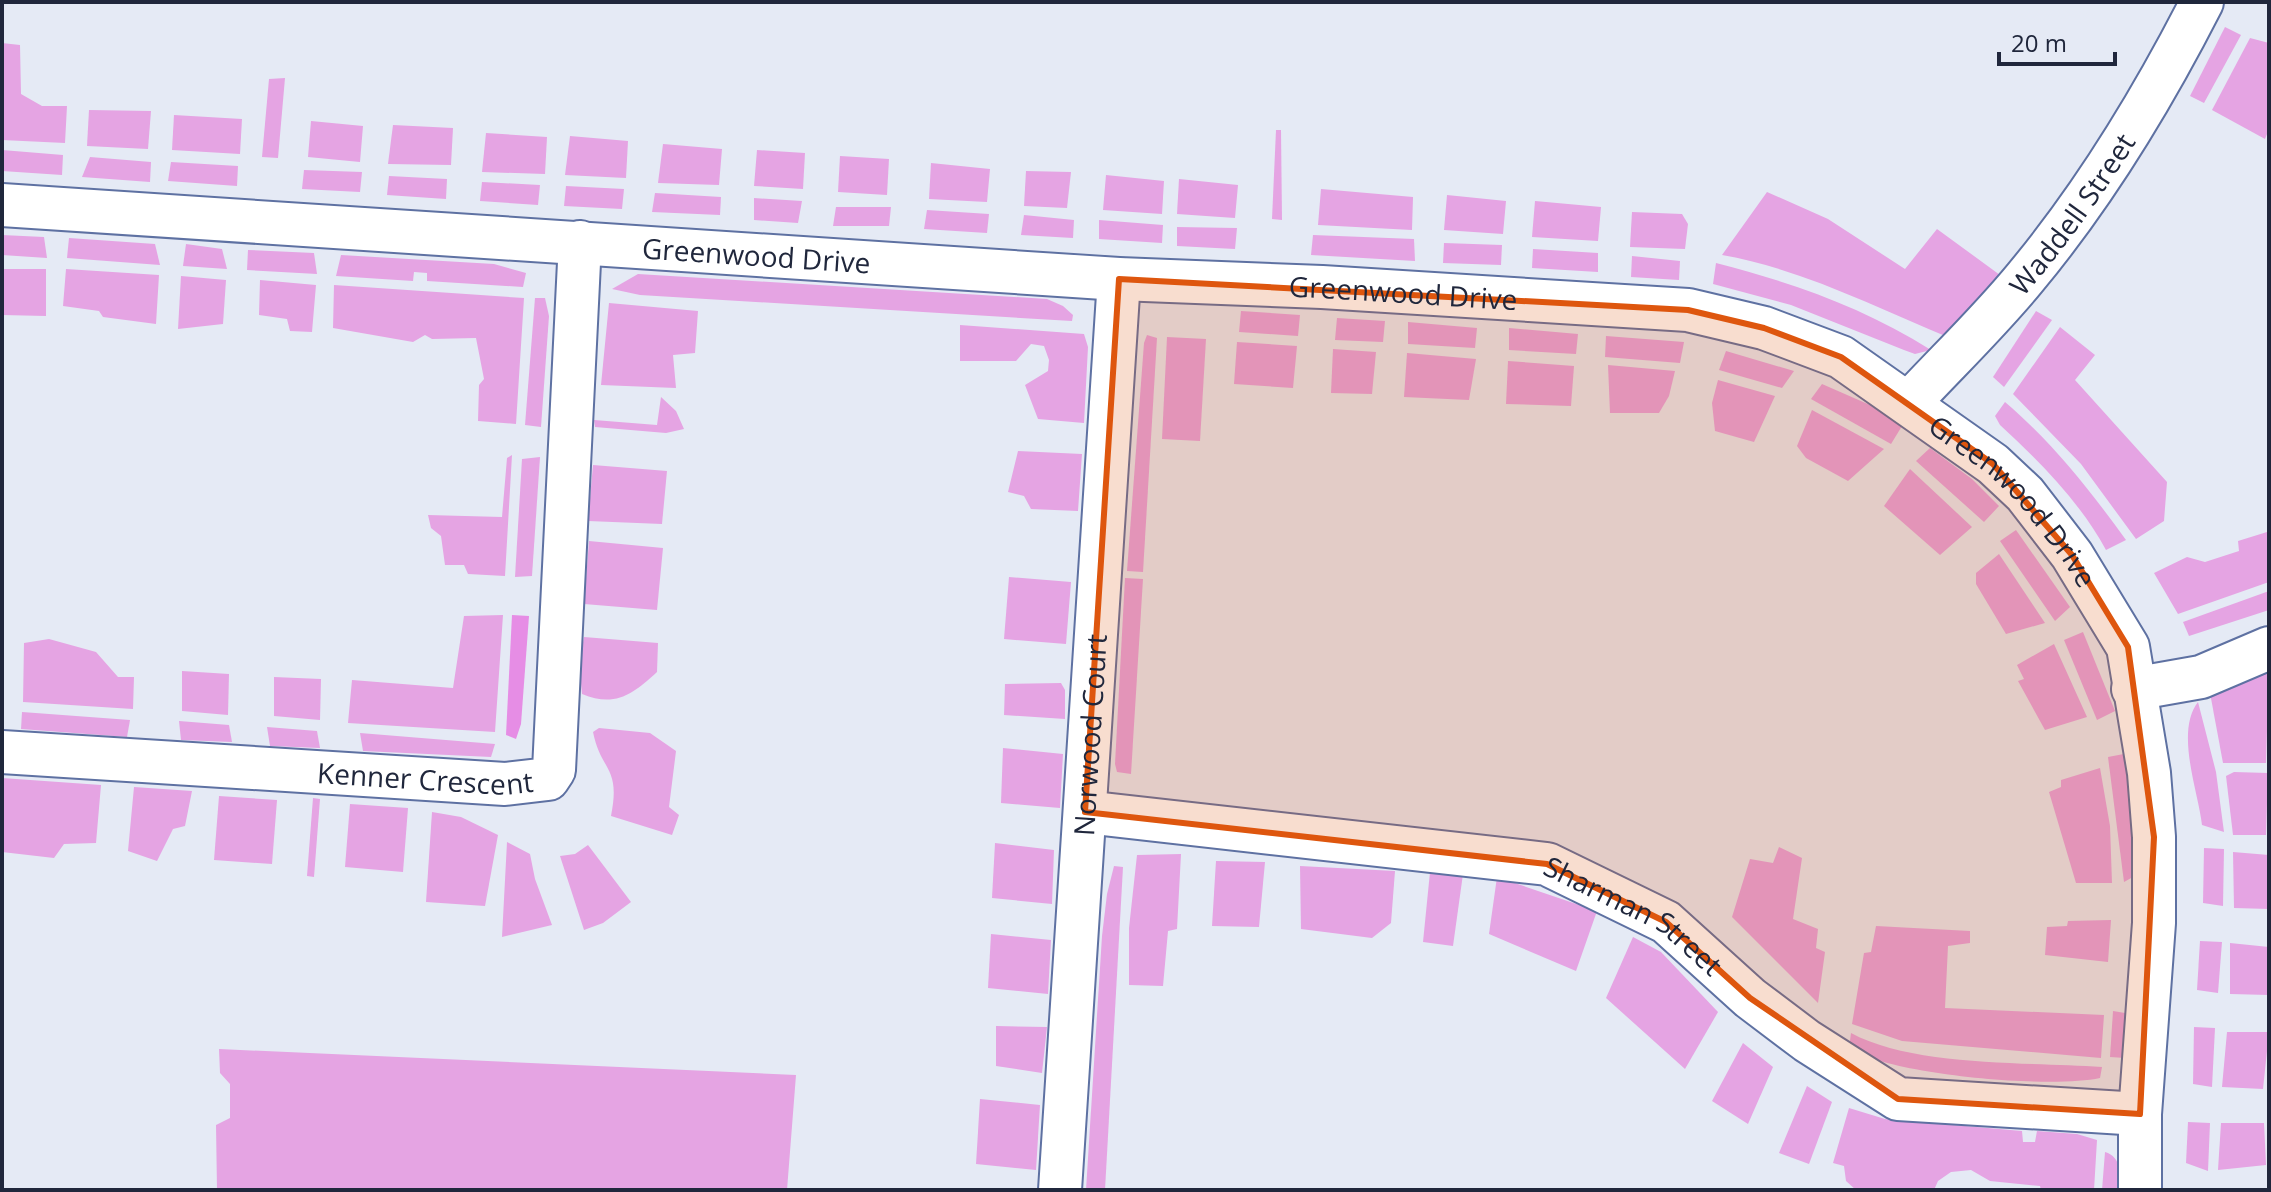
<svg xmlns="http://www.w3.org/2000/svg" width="2271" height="1192" viewBox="0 0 2271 1192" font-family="'Open Sans',sans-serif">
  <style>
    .green { fill: #e5a4e3 }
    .forest { fill: #e68de5 }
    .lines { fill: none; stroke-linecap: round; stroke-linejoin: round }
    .minor-casing { stroke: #5e71a2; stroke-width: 46 }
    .minor { stroke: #fff; stroke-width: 42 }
    .marked { fill: #de560e; fill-opacity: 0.2; stroke: #de560e; stroke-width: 6; stroke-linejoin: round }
    .labels { text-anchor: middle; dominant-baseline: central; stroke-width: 8; stroke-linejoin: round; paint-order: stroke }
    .street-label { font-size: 28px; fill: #20273c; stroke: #e5eaf5 }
  </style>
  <rect width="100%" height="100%" fill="#e5eaf5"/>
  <g class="green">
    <path d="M2225 27 2241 35 2204 103 2190 96Z"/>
    <path d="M2250 38 2269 43V129L2265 139 2212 110Z"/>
    <path d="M2 43 20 45 21 94 42 106H67L65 143 2 140Z"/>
    <path d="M285 78 278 158 262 157 269 79Z"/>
    <path d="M89 110 151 111 148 149 87 146Z"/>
    <path d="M174 115 242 119 240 154 172 150Z"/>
    <path d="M311 121 363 126 360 162 308 157Z"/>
    <path d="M393 125 453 128 451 165 388 164Z"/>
    <path d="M1276 130H1281L1282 220 1272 219Z"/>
    <path d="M486 133 547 137 545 174 482 172Z"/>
    <path d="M570 136 628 141 626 178 565 175Z"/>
    <path d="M663 144 722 149 719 185 658 183Z"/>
    <path d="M2 150 63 155 62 175 2 171Z"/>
    <path d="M757 150 805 153 803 189 754 186Z"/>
    <path d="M840 156 889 159 887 195 838 192Z"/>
    <path d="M90 157 151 162 150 182 82 177Z"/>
    <path d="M171 162 238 166 237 186 168 181Z"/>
    <path d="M931 163 990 169 987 202 929 199Z"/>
    <path d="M304 170 362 172 360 192 302 189Z"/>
    <path d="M1026 171 1071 172 1067 208 1024 206Z"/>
    <path d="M1106 175 1164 181 1162 214 1103 210Z"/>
    <path d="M389 176 447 179 446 199 387 195Z"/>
    <path d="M1179 179 1238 185 1235 218 1177 214Z"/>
    <path d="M482 182 540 185 538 205 480 201Z"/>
    <path d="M566 186 624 189 622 209 564 206Z"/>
    <path d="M1321 189 1413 197 1412 230 1318 225Z"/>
    <path d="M1767 192 1828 219 1905 269 1937 229 2000 275 1950 338C1875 307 1802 269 1722 255Z"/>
    <path d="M655 193 721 197 720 215 652 212Z"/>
    <path d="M1447 195 1506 201 1503 234 1444 230Z"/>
    <path d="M754 198 802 201 798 223 754 220Z"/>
    <path d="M1535 201 1601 207 1598 241 1532 237Z"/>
    <path d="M836 207H891L889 226H833Z"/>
    <path d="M927 210 989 214 987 233 924 229Z"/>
    <path d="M1632 212 1682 214 1688 224 1685 249 1630 247Z"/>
    <path d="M1024 215 1074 220 1073 238 1021 235Z"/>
    <path d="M1099 220 1163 225 1162 243 1099 239Z"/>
    <path d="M1177 227 1237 228 1235 249 1177 246Z"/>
    <path d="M2 235 44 237 47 258 2 255Z"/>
    <path d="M1313 235 1414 239 1415 261 1311 255Z"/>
    <path d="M69 238 155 244 160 265 67 258Z"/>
    <path d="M1444 243 1502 245 1501 265 1443 263Z"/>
    <path d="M186 244 222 249 227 269 183 266Z"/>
    <path d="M1533 249 1598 253V272L1532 268Z"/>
    <path d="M248 250 314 253 317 274 247 270Z"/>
    <path d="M341 255 494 264 526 273 523 287 427 281V273L414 272 413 281 336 276Z"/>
    <path d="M1632 256 1680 261 1679 280 1631 277Z"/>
    <path d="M1716 263C1793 283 1863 307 1931 350L1915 354 1904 350 1791 305 1713 284Z"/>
    <path d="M2 269H46V316L2 315Z"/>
    <path d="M66 269 159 275 156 324 103 317 99 311 63 306Z"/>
    <path d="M638 274 1047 299 1063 306 1073 315 1072 321 640 295 612 289Z"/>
    <path d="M181 276 226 280 223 324 178 329Z"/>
    <path d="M260 280 316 285 312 332 290 331 287 319 259 315Z"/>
    <path d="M334 285 524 298 516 424 478 421 479 385 484 379 476 338 432 339 425 335 413 342 333 328Z"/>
    <path d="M535 298H545L549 316 541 427 525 425Z"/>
    <path d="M609 303 698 311 695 353 673 355 676 388 601 385Z"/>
    <path d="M1241 311 1300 315 1298 336 1239 332Z"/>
    <path d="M2036 311 2052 320 2004 387 1993 377Z"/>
    <path d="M1337 318 1385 321 1383 342 1335 340Z"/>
    <path d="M1408 322 1477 328 1475 348 1408 344Z"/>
    <path d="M960 325 1084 334 1088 347 1084 423 1038 419 1025 385 1048 371 1049 360 1044 346 1031 344 1016 361H960Z"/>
    <path d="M2060 327 2095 355 2075 380 2167 482 2164 521 2136 539 2081 464 2013 394Z"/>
    <path d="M1509 328 1578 334 1576 354 1509 350Z"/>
    <path d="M1147 335 1157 338 1143 572 1127 571 1144 343Z"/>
    <path d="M1606 336 1684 342 1680 363 1605 357Z"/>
    <path d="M1167 337 1206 339 1200 441 1162 439Z"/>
    <path d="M1237 342 1297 346 1293 388 1234 384Z"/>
    <path d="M1333 349 1376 352 1372 394 1331 393Z"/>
    <path d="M1726 351 1794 371 1782 388 1719 370Z"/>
    <path d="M1407 353 1476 359 1469 400 1404 397Z"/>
    <path d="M1508 361 1574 366 1571 406 1506 404Z"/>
    <path d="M1608 365 1675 371 1669 396 1659 413H1610Z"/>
    <path d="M1718 380 1775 396 1754 442 1715 431 1712 403Z"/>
    <path d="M1822 384 1870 405 1902 426 1891 444 1811 399Z"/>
    <path d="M661 397 676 411 684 429 666 433 595 427 594 420 657 425Z"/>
    <path d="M2005 402C2053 443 2089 489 2126 540L2106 550C2080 502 2040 462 2000 425L1995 416Z"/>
    <path d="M1812 410 1884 449 1848 481 1806 458 1797 446Z"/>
    <path d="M1930 448 1972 479 1999 506 1984 522 1916 461Z"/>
    <path d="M1018 451 1082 454 1078 511 1031 509 1024 496 1008 492Z"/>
    <path d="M512 455 505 576 468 574 464 565H445L441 536 431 528 428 515 502 517 507 458Z"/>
    <path d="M540 457 532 576 515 577 522 459Z"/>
    <path d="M593 465 667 471 662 524 588 521Z"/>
    <path d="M1910 469 1972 527 1940 555 1884 506Z"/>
    <path d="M2016 530 2070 607 2055 621 2000 541Z"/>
    <path d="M2267 532 2269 582 2178 614 2154 573 2187 557 2205 562 2239 551 2238 541Z"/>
    <path d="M589 541 663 548 657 610 584 604Z"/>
    <path d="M1999 554 2045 623 2006 634 1976 584V573Z"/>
    <path d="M1009 577 1071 582 1066 644 1004 639Z"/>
    <path d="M1125 578 1143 579 1131 774 1117 772 1115 764Z"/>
    <path d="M2269 591V610L2189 636 2183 622Z"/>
    <path d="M503 615 495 732 348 723 352 680 453 688 464 616Z"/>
    <path d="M2083 632 2115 711 2097 720 2064 640Z"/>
    <path d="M584 637 658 643 657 672C633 694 615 708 582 694L579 663Z"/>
    <path d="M49 639 96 652 118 677H134L133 709 23 702 24 643Z"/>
    <path d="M2054 644 2087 717 2045 730 2018 681 2024 679 2017 665Z"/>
    <path d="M2269 665 2266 763H2223L2210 693Z"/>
    <path d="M182 671 229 674 228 715 182 711Z"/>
    <path d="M274 677 321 679 320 720 274 716Z"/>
    <path d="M1061 683 1065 690V719L1004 715 1005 684Z"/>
    <path d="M2198 702 2216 772 2224 832 2202 825C2198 790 2175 732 2198 702Z"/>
    <path d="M22 712 130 720 127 737 21 729Z"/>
    <path d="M179 721 229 725 232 742 181 740Z"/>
    <path d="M267 727 317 731 320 748 270 746Z"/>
    <path d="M599 728 650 733 676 751 669 807 679 815 672 835 611 816C621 766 601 772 593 732Z"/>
    <path d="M360 733 495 744 491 757 363 751Z"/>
    <path d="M1003 748 1063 754 1060 808 1001 803Z"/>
    <path d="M2129 753 2142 872 2124 882 2108 757Z"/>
    <path d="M2100 768 2110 826 2112 883H2076L2049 792 2061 787V780Z"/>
    <path d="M2234 772 2268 773 2266 835H2233L2226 776Z"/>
    <path d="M2 778 101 785 96 843 64 844 54 858 2 852Z"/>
    <path d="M134 787 192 791 185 826 173 829 157 861 128 851Z"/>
    <path d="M219 796 277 800 272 864 214 860Z"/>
    <path d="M313 798 320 799 314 877 307 876Z"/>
    <path d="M350 804 408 808 403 872 345 867Z"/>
    <path d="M432 812 461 817 498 835 485 906 426 902Z"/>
    <path d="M507 842 530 854 535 879 552 925 502 937Z"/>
    <path d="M995 843 1054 850 1052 904 992 898Z"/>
    <path d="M588 845 631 902 603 923 584 930 560 856 575 854Z"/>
    <path d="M1779 847 1802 858 1793 919 1818 929 1816 948 1825 952 1818 1003 1732 917 1750 859 1773 863Z"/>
    <path d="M2204 848 2224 849 2223 906 2203 903Z"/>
    <path d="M2233 852 2269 855V909L2234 908Z"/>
    <path d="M1181 854 1177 929 1168 931 1163 986 1129 985V928L1137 855Z"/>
    <path d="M1216 861 1265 862 1259 927 1212 926Z"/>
    <path d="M1114 866 1123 867 1105 1190H1086L1102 936 1107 894Z"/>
    <path d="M1300 866 1395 871 1391 923 1372 938 1301 929Z"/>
    <path d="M1430 872 1463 874 1453 946 1423 942Z"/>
    <path d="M1497 877 1597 911 1576 971 1489 934Z"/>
    <path d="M2111 920 2108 962 2045 955 2047 927 2067 926 2068 921Z"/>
    <path d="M1876 926 1970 931V943L1948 946 1945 1008 2104 1015 2101 1058 1902 1041 1852 1024 1864 953 1871 952Z"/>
    <path d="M991 934 1051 940 1048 994 988 988Z"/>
    <path d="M1633 937 1661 952 1718 1012 1685 1069 1606 998Z"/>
    <path d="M2200 941 2222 942 2218 993 2197 990Z"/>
    <path d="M2230 943 2269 947V995L2230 994Z"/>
    <path d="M2113 1011 2137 1015 2125 1058 2110 1057Z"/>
    <path d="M996 1026 1047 1027 1042 1073 996 1066Z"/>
    <path d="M2194 1027 2215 1028 2212 1087 2193 1084Z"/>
    <path d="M2227 1032H2269L2263 1089 2222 1087Z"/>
    <path d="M1851 1033C1914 1067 2029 1062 2102 1067L2100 1078C2049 1089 1894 1075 1849 1049Z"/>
    <path d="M1743 1043 1773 1067 1748 1124 1712 1101Z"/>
    <path d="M219 1049 796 1075 787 1190H217L216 1125 230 1118V1084L220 1073Z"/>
    <path d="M1807 1086 1832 1102 1809 1164 1779 1153Z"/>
    <path d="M980 1099 1040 1105 1036 1170 976 1164Z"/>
    <path d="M1849 1108 1885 1119 2022 1131 2023 1142H2035L2037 1131 2077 1134 2097 1140 2094 1190H2041L2040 1186 1990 1181 1971 1170 1951 1172 1938 1181 1934 1190H1856L1846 1181 1844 1166 1833 1163Z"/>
    <path d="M2188 1122 2210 1123 2208 1171 2186 1163Z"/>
    <path d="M2221 1123H2264L2266 1165 2218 1170Z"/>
    <path d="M2105 1152C2122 1157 2120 1175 2122 1190H2102Z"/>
  </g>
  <path class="forest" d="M512 615 529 616 521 724 516 739 506 735Z"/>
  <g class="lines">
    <g class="minor-casing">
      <g id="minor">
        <path id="s1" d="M2 205 1119 279 1322 287 1688 310 1764 328 1841 357 1993 464 2025 494 2072 555 2128 647 2149 773 2154 837V923L2140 1114V1190"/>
        <path id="s2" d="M1909 403C1947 362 1989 322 2025 278 2095 194 2152 100 2202 2"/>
        <path d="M2133 689 2201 677 2269 648"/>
        <path id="s3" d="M2 752 505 784 548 779 554 770 580 242"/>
        <path id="s4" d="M1085 812 1547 864 1666 922 1750 998 1807 1041 1898 1099 2140 1114"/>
        <path id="s5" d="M1060 1190 1119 279"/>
      </g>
    </g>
    <use href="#minor" class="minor"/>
  </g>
  <path class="marked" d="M1119 279 1688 310 1764 328 1841 357 1993 464 2072 555 2128 647 2154 837 2140 1114 1898 1099 1750 998 1666 922 1547 864 1085 812Z"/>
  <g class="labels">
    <g class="street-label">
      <text stroke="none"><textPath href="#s2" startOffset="250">Waddell Street</textPath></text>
      <text stroke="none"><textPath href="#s1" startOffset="756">Greenwood Drive</textPath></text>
      <text stroke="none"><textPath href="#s1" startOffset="1404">Greenwood Drive</textPath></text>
      <text stroke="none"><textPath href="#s1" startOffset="2076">Greenwood Drive</textPath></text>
      <text stroke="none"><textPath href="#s5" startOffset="456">Norwood Court</textPath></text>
      <text stroke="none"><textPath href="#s3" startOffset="424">Kenner Crescent</textPath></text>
      <text stroke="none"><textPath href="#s4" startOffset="566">Sharman Street</textPath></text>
    </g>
  </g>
  <rect width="2271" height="1192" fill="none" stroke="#20273c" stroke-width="8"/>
  <path d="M1999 52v12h116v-12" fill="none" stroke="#20273c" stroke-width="4"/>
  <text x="2011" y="52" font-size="24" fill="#20273c" stroke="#e5eaf5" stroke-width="6" paint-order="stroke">20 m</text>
</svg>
